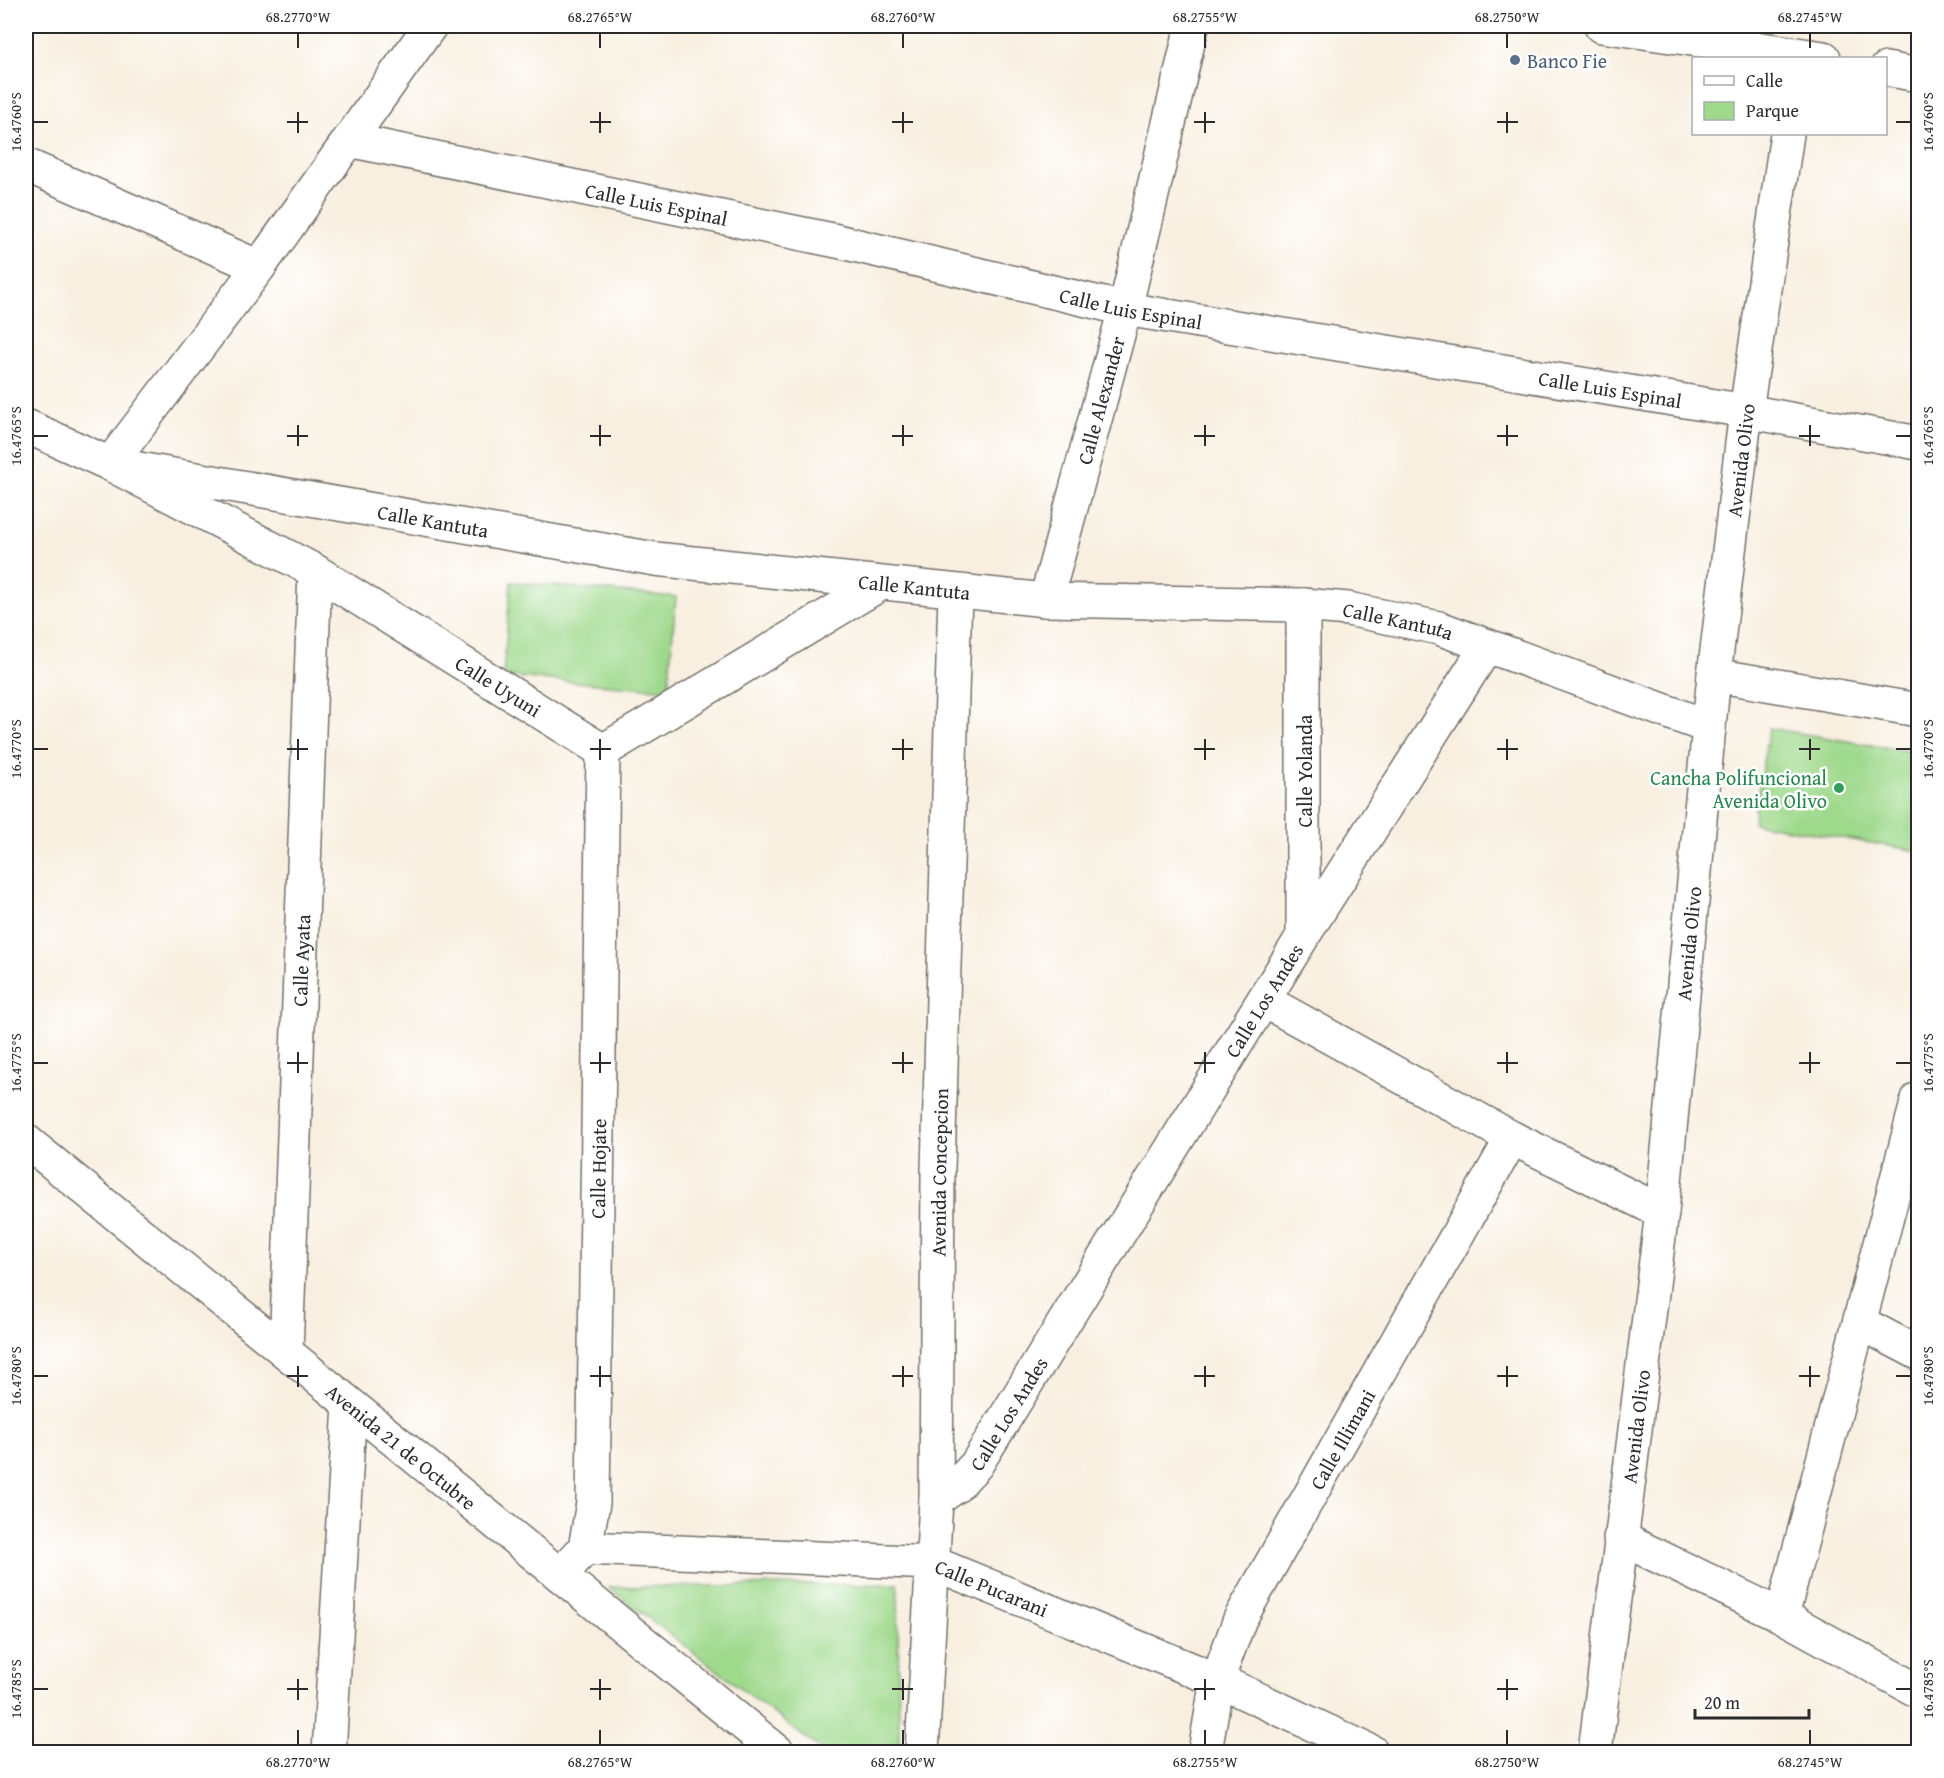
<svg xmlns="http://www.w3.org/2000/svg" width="1944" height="1778" viewBox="0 0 1944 1778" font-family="'Gentium Book Plus',serif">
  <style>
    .green { fill: #9fd98c; stroke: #65825c; stroke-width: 1.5 }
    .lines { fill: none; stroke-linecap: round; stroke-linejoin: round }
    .street-casing { stroke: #73706a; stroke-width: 36 }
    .street { stroke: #fff; stroke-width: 33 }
    .ticks { fill: none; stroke: #2b2b2b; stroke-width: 2 }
    .service-dot { fill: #5c6f8a; stroke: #fff; stroke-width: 2 }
    .leisure-dot { fill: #2e9e5b; stroke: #fff; stroke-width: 2 }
    .labels { text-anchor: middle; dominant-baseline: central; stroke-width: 5; stroke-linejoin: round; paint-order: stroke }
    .service-label { font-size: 20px; fill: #4e5e75; stroke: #fff; text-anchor: start }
    .street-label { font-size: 20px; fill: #2b2b2b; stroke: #fff }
    .leisure-label { font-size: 20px; fill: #27864d; stroke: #fff; text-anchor: end }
    .neatline { fill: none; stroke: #2b2b2b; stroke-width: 2 }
    .ticks-label { font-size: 15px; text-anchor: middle; fill: #2b2b2b }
  </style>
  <rect width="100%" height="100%" fill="#fff"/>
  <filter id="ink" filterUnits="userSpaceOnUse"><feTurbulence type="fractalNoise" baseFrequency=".0167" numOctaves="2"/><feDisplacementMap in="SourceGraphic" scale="12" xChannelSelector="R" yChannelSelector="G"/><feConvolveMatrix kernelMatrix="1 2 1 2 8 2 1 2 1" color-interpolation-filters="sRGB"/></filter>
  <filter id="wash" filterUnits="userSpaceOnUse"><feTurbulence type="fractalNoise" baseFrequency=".008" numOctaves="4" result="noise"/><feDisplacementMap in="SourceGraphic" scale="24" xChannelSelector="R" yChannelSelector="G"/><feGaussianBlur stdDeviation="1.35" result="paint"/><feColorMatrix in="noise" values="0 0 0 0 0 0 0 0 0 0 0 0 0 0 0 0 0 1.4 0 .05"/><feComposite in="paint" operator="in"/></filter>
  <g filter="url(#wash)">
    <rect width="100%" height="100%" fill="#f8efe0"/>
    <g class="green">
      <path d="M511 582 676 597 668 690 503 676Z"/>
      <path d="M1769 728 1918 753V851L1753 823Z"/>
      <path d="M898 1584 899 1752H824L608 1587Z"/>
    </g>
  </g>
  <g filter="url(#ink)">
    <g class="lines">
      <g class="street-casing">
        <g id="street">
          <path d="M1601 26 1824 58"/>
          <path d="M1886 69 1918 75"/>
          <path id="s1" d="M349 140 837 241 1125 309 1746 411 1918 443"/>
          <path d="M26 165 259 267"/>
          <path id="s2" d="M26 426 110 464 315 571 603 751"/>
          <path id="s3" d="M110 464 655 559 1046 600 1303 605 1348 609 1439 628 1709 727"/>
          <path d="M110 464 259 267 430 26"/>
          <path id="s4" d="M1046 600 1125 309 1192 26"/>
          <path d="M1714 675 1918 710"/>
          <path d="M603 751 880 584"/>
          <path d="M1303 936V605"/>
          <path d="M1265 1001 1512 1138 1662 1212"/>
          <path id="s5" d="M26 1141 778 1752"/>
          <path d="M1861 1323 1918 1353"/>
          <path id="s6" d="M286 1352 315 571"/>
          <path id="s7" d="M936 1500 955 1487 976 1465 1303 936 1487 646"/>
          <path d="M1620 1538 1782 1616 1918 1691"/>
          <path id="s8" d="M585 1548 933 1563 1217 1680 1372 1752"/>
          <path id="s9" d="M560 1575 585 1548 593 1503 603 751"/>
          <path d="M1782 1616 1918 1099"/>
          <path d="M329 1752 350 1405"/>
          <path id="s10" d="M922 1752 936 1500 938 1169 955 593"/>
          <path id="s11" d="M1205 1752 1217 1680 1240 1619 1512 1138"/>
          <path id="s12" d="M1595 1752 1662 1212 1714 675 1746 411 1787 134"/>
        </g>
      </g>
      <use href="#street" class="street"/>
    </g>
  </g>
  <path class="ticks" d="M298 33V48M600 33V48M903 33V48M1205 33V48M1507 33V48M1810 33V48M298 112V133M600 112V133M903 112V133M1205 112V133M1507 112V133M33 122H48M287 122H308M590 122H611M892 122H913M1194 122H1215M1497 122H1518M1896 122H1911M298 425V446M600 425V446M903 425V446M1205 425V446M1507 425V446M1810 425V446M33 436H48M287 436H308M590 436H611M892 436H913M1194 436H1215M1497 436H1518M1799 436H1820M1896 436H1911M298 739V760M600 739V760M903 739V760M1205 739V760M1507 739V760M1810 739V760M33 749H48M287 749H308M590 749H611M892 749H913M1194 749H1215M1497 749H1518M1799 749H1820M1896 749H1911M298 1052V1073M600 1052V1073M903 1052V1073M1205 1052V1073M1507 1052V1073M1810 1052V1073M33 1063H48M287 1063H308M590 1063H611M892 1063H913M1194 1063H1215M1497 1063H1518M1799 1063H1820M1896 1063H1911M298 1366V1387M600 1366V1387M903 1366V1387M1205 1366V1387M1507 1366V1387M1810 1366V1387M33 1376H48M287 1376H308M590 1376H611M892 1376H913M1194 1376H1215M1497 1376H1518M1799 1376H1820M1896 1376H1911M298 1679V1700M600 1679V1700M903 1679V1700M1205 1679V1700M1507 1679V1700M33 1689H48M287 1689H308M590 1689H611M892 1689H913M1194 1689H1215M1497 1689H1518M1896 1689H1911M298 1730V1745M600 1730V1745M903 1730V1745M1205 1730V1745M1507 1730V1745M1810 1730V1745"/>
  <circle class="service-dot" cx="1515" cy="60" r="6"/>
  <circle class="leisure-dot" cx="1839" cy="788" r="6"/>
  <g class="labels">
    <g class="service-label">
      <text x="1527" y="60">Banco Fie</text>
    </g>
    <g class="street-label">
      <text stroke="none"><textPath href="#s1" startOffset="314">Calle Luis Espinal</textPath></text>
      <text stroke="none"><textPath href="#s1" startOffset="800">Calle Luis Espinal</textPath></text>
      <text stroke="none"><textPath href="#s1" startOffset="1286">Calle Luis Espinal</textPath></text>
      <text stroke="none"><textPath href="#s4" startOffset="207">Calle Alexander</textPath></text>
      <text stroke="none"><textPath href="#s12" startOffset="1300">Avenida Olivo</textPath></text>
      <text stroke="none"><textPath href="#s3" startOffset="328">Calle Kantuta</textPath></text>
      <text stroke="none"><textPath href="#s3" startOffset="814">Calle Kantuta</textPath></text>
      <text stroke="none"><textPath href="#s3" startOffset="1300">Calle Kantuta</textPath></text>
      <text stroke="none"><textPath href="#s2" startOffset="540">Calle Uyuni</textPath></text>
      <text transform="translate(1304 771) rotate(-90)">Calle Yolanda</text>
      <text stroke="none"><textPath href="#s12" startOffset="814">Avenida Olivo</textPath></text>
      <text stroke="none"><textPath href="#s6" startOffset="392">Calle Ayata</textPath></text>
      <text stroke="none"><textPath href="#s7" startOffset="600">Calle Los Andes</textPath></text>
      <text stroke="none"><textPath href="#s9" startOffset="417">Calle Hojate</textPath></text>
      <text stroke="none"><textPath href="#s10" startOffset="580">Avenida Concepcion</textPath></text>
      <text stroke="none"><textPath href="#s7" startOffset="114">Calle Los Andes</textPath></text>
      <text stroke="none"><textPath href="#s12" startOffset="328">Avenida Olivo</textPath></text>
      <text stroke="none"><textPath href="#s11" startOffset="345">Calle Illimani</textPath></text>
      <text stroke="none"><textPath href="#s5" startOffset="484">Avenida 21 de Octubre</textPath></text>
      <text stroke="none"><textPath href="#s8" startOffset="412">Calle Pucarani</textPath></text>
    </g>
    <g class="leisure-label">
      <text x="1827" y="777">Cancha Polifuncional<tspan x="1827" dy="23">Avenida Olivo</tspan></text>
    </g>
  </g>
  <rect width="1944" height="1778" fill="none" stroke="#fff" stroke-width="66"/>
  <rect x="1692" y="57" width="195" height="78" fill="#ffffff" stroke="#aaaaaa" stroke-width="1.5"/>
  <rect x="1704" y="76" width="30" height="9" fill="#ffffff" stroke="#aaaaaa" stroke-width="1.5"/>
  <text x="1746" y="87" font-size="18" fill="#2b2b2b">Calle</text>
  <rect x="1704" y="102" width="30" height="18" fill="#9fd98c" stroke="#aaaaaa" stroke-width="1.5"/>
  <text x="1746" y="117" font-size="18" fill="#2b2b2b">Parque</text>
  <path d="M1695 1709v9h114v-9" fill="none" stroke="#2b2b2b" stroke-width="3"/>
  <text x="1704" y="1709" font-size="18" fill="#2b2b2b" stroke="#ffffff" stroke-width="4.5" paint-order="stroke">20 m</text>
  <rect x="33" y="33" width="1878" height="1712" class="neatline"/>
  <g class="ticks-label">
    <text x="298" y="22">68.2770°W</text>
    <text x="600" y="22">68.2765°W</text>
    <text x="903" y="22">68.2760°W</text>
    <text x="1205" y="22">68.2755°W</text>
    <text x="1507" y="22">68.2750°W</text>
    <text x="1810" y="22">68.2745°W</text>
    <text transform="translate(16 122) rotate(-90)" y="5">16.4760°S</text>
    <text transform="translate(1928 122) rotate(-90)" y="5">16.4760°S</text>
    <text transform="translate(16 436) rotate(-90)" y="5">16.4765°S</text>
    <text transform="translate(1928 436) rotate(-90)" y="5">16.4765°S</text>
    <text transform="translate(16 749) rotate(-90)" y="5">16.4770°S</text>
    <text transform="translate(1928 749) rotate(-90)" y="5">16.4770°S</text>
    <text transform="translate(16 1063) rotate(-90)" y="5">16.4775°S</text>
    <text transform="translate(1928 1063) rotate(-90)" y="5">16.4775°S</text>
    <text transform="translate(16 1376) rotate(-90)" y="5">16.4780°S</text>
    <text transform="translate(1928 1376) rotate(-90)" y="5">16.4780°S</text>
    <text transform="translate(16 1689) rotate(-90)" y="5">16.4785°S</text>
    <text transform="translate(1928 1689) rotate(-90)" y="5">16.4785°S</text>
    <text x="298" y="1767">68.2770°W</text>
    <text x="600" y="1767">68.2765°W</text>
    <text x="903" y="1767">68.2760°W</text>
    <text x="1205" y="1767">68.2755°W</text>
    <text x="1507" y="1767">68.2750°W</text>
    <text x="1810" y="1767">68.2745°W</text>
  </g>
</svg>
